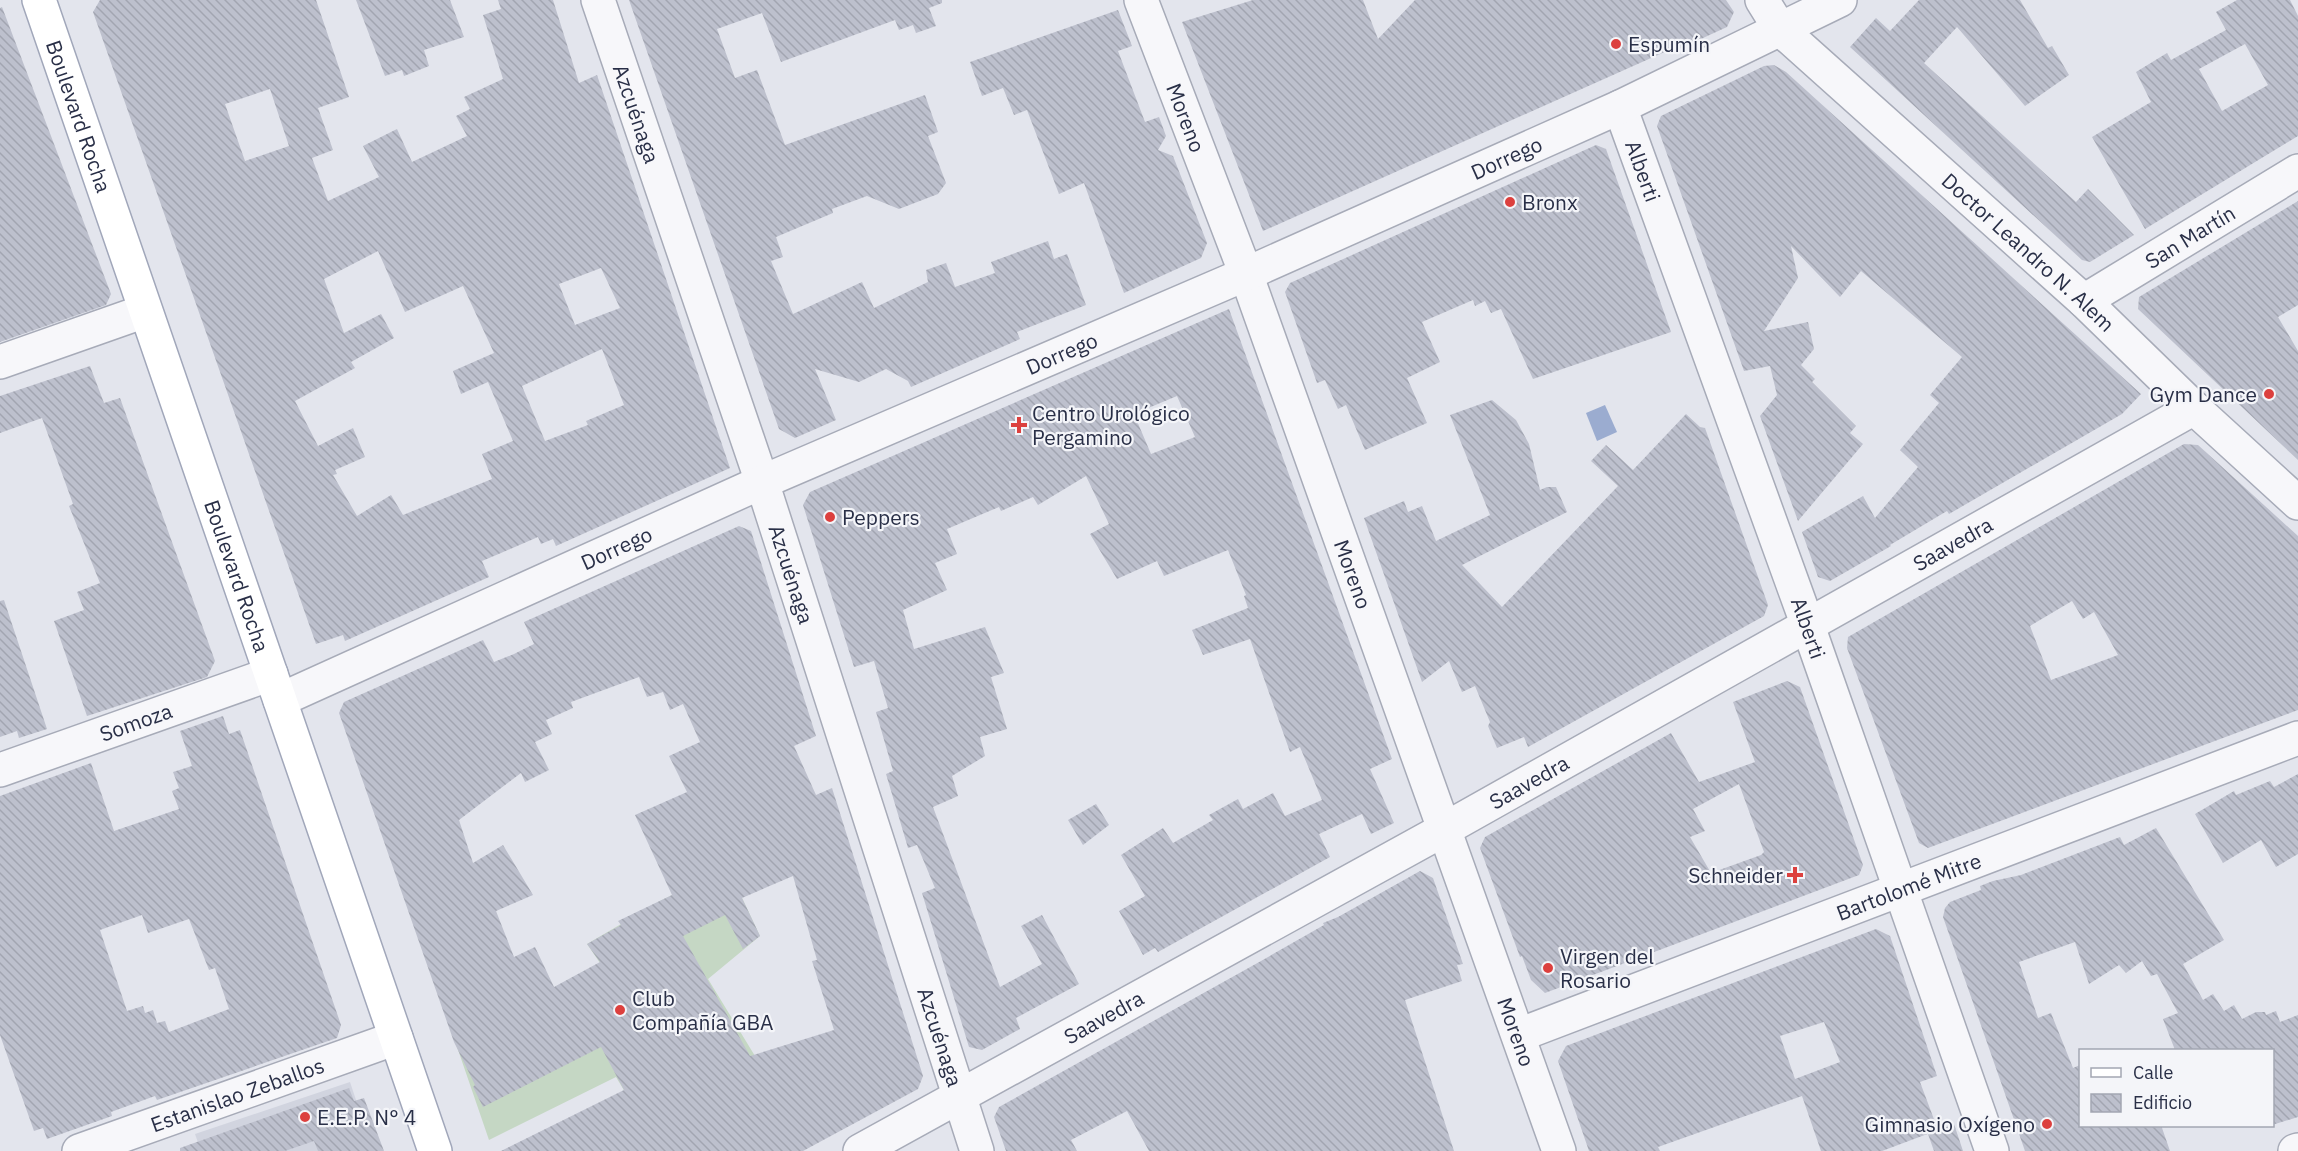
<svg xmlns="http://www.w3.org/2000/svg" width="2298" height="1151" viewBox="0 0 2298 1151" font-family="'IBM Plex Sans',sans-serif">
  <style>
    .built { fill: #d1d4df }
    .grass { fill: #c5d7c4 }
    .water { fill: #9bacd0 }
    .building { fill: url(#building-back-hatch); fill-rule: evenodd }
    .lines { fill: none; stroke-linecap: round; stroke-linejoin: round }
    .minor-casing { stroke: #a7abb8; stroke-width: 36 }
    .major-casing { stroke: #a1a7ba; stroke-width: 36 }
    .minor { stroke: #f7f7fa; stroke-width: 33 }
    .major { stroke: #fff; stroke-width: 33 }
    .poi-dot { fill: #dc403e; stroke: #f4f5f9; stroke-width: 2 }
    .labels { text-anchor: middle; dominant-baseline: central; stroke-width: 4.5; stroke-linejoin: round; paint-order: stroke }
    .poi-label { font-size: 21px; fill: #292f47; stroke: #f4f5f9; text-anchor: start }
    .street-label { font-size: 21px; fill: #292f47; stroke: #f4f5f9 }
  </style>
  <defs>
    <pattern id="building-back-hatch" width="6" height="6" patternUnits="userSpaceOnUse" patternTransform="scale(1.5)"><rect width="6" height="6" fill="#bdc0cd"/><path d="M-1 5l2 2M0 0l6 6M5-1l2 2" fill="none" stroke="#a2a5b1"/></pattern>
  </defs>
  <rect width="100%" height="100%" fill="#e3e5ed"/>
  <path class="built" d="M350 1082 373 1151H201L195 1134Z"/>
  <path class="grass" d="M728 868 760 936 708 979 755 1056 634 1107 616 1077 489 1140 455 1041 600 963 587 944 662 900Z"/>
  <path class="water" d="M1605 405 1617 432 1597 441 1586 413Z"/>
  <g class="building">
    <path d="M100 0H316L349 97 318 108 333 150 312 158 328 201 379 177 363 146 397 129 412 162 467 136 456 116 470 109 464 97 503 79 483 15 501 9 498 0H553L579 83 597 75 730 468 556 546 553 539 541 544 538 537 501 553 482 561 489 577 345 641 343 635 316 644 93 12ZM270 89 289 146 245 161 225 104ZM378 251 405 312 463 286 494 353 453 371 461 394 488 382 513 441 482 454 492 479 403 515 391 495 357 516 333 475 337 474 335 470 365 457 353 428 318 446 295 401 355 368 351 362 394 338 381 314 344 333 324 279ZM601 268 620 308 575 325 559 284ZM602 349 624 405 586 421 588 425 545 441 522 386Z"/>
    <path d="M356 0H450L464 37 424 50 429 66 404 76 402 70 385 76Z"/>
    <path d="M629 0H942V3L929 8 936 26 916 33 913 25 899 30 895 20 781 62 762 13 717 29 735 78 757 70 785 145 925 95 938 132 928 136 946 183 938 194 899 209 867 196 832 209 833 213 776 237 783 257 771 261 793 314 862 282 874 308 928 282 926 270 946 263 955 287 995 273 991 262 1048 241 1054 259 1067 254 1086 305 1017 332 1020 339 911 387 908 381 886 369 859 382 815 369 836 420 795 438 779 429Z"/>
    <path d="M1253 0H1363L1378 39 1415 0H1726L1734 12 1727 27 1679 49 1678 46 1263 231 1182 22Z"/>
    <path d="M1919 0H2020L2048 48 2052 46 2069 75 2025 106 1957 27 1924 63 2076 202 2088 189 2134 235 2090 262 2082 260 1850 47 1876 18 1890 31Z"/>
    <path d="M2237 0H2290L2298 16V136L2145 229 2092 137 2151 102 2136 72 2167 53 2171 60 2226 30 2216 12ZM2245 44 2268 85 2222 111 2199 69Z"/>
    <path d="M2 7 111 294 106 305 0 342V8Z"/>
    <path d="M1118 10 1132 46 1118 51 1145 122 1159 117 1166 136 1158 150 1173 156 1207 243 1201 258 1124 293 1084 183 1059 194 1027 110 1014 115 1003 88 982 96 970 62Z"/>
    <path d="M1774 65 1786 72 2141 394 2122 414 1949 514 1947 511 1890 545 1891 546 1830 581 1818 577 1802 532 1863 496 1875 518 1918 467 1900 450 1939 403 1930 395 1962 357 1861 271 1840 297 1791 246 1798 278 1764 331 1808 322 1814 349 1801 365 1815 379 1812 382 1856 426 1850 433 1863 444 1798 521 1760 416 1777 395 1770 366 1744 371 1657 126 1661 116 1764 66Z"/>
    <path d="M1596 145 1606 149 1671 332 1533 379 1501 309 1491 313 1485 301 1475 306 1473 300 1422 322 1440 362 1407 378 1427 423 1365 450 1346 405 1338 409 1325 380 1317 383 1285 292 1290 283Z"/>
    <path d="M2298 201V305L2278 317 2298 351V460L2138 309 2139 297Z"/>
    <path d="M1229 309 1392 759 1370 769 1394 823 1371 834 1362 814 1319 834 1330 857 1158 952 1155 948 1143 955 1119 911 1145 896 1121 855 1163 828 1173 843 1213 820 1209 815 1238 799 1243 809 1273 793 1285 816 1322 800 1300 747 1290 752 1250 639 1203 655 1192 630 1248 608 1244 596 1246 595 1228 550 1164 576 1157 561 1117 579 1090 534 1109 524 1086 476 1038 505 1033 497 1001 511 999 507 947 529 957 554 935 563 947 590 903 610 914 649 985 627 1004 673 991 677 1007 729 980 737 985 756 952 776 958 796 933 807 1000 987 1042 964 1021 926 1042 915 1079 984 1016 1018 1020 1029 982 1050 969 1047 922 893 935 888 917 845 908 848 886 774 893 771 876 712 888 708 874 661 854 667 803 505 810 492ZM1177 396 1195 437 1151 454 1134 414Z"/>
    <path d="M90 366 104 403 120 398 215 661 207 677 87 716 54 621 84 610 77 592 100 583 69 506 73 504 42 418 0 433V396Z"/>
    <path d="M1492 400 1516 420 1529 444 1540 490 1547 487H1556L1567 512 1462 565 1502 607 1618 486 1591 461 1606 445 1633 470 1686 414 1700 427 1705 428 1768 605 1764 616 1528 747 1524 737 1497 748 1488 726 1490 722 1475 686 1462 692 1449 661 1422 682 1364 518 1404 501 1408 512 1422 506 1436 541 1490 515 1450 415Z"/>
    <path d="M2184 444 2198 445 2298 536V710L1928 848 1919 843 1847 648 1848 637ZM2072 601 2083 619 2094 612 2118 655 2051 680 2030 626Z"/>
    <path d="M739 526 751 531 816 736 794 746 816 795 832 788 923 1076 918 1089 803 1151H501L624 1090 601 1047 483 1107 473 1087 475 1085 454 1042 339 713 344 702 483 640 494 662 514 654 534 644 524 622ZM639 677 647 697 663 692 670 710 683 704 700 742 669 756 687 792 635 815 672 895 618 921 621 925 587 944 600 962 554 987 535 947 514 957 496 911 533 895 503 845 473 863 459 820 521 773 525 782 549 770 535 742 552 734 546 720 573 708 571 702ZM793 876 817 960 812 961 834 1030 750 1056 683 936 725 915 743 949 760 936 742 898Z"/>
    <path d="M4 600 47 729 19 738 17 731 0 737V601Z"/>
    <path d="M1787 681 1800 687 1863 865 1859 875 1545 993 1531 980 1522 956 1520 957 1480 848 1485 837 1671 733 1699 782 1755 762 1733 702ZM1739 784 1764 852 1761 855 1711 873 1690 837 1705 831 1693 809Z"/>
    <path d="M223 716 229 734 240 730 341 1025 337 1038 157 1100 155 1096 111 1112 112 1116 47 1139 43 1128 34 1131 0 1035V796L91 763 114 831 179 809 172 791 179 788 173 772 192 766 180 731ZM142 915 148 933 189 919 209 970 215 968 229 1009 169 1032 165 1021 157 1023 153 1010 145 1013 143 1006 127 1011 100 930Z"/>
    <path d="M2298 774V854L2276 867 2261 840 2223 863 2195 814 2234 791 2236 795 2270 781 2274 787Z"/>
    <path d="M1096 804 1109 825 1083 845 1068 820Z"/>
    <path d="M2156 828 2224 940 2183 964 2203 1000 2213 994 2224 1011 2234 1005 2242 1019 2256 1012H2265L2266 1015 2276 1011 2280 1022 2298 1015V1117L2272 1125V1050H2175L2163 1019 2178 1013 2157 974 2151 976 2142 961 2126 973 2119 965 2089 984 2075 942 2019 962 2038 1018 2051 1013 2073 1068 2080 1065V1125H2161L2170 1151H2025L1943 917 1945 908 1950 902 1981 890 1980 886 1993 881 2021 875 2120 837 2124 845Z"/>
    <path d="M1420 871 1433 878 1463 964 1457 965 1462 981 1405 1000 1454 1151H1149L1127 1111 1071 1140 1077 1151H1006L994 1117 999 1107 1261 961 1324 925 1323 923 1338 917Z"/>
    <path d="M1876 929 1890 936 1937 1076 1920 1082 1938 1130 1882 1151H1821L1802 1096 1658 1147 1660 1151H1589L1558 1061 1566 1046ZM1824 1022 1840 1062 1795 1079 1780 1036Z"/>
    <path d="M349 1088 354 1101 364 1098 384 1151H318L314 1141 285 1151H180V1148Z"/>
    <path d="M1954 1124 1963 1151H1934L1928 1134Z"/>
  </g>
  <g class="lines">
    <g class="minor-casing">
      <g id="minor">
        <path id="s1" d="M598 0 762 482 977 1151"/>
        <path id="s2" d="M1141 0 1246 274 1559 1151"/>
        <path id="s3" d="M1762 0 1780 29 2084 301 2194 408 2298 503"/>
        <path id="s4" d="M1620 107 1808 626 1992 1151"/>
        <path id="s5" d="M2084 301 2298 171"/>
        <path d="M0 362 145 311"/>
        <path id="s6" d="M280 700 762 482 1246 274 1620 107 1840 0"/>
        <path id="s7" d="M0 770 271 674"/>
        <path id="s8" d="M1519 1035 2298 738"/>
        <path id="s9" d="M79 1151 396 1038"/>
        <path id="s10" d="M860 1151 1445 829 2194 408"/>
        <path d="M2295 1151 2298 1150"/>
      </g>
    </g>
    <g class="major-casing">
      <g id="major">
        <path id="s11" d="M39 0 435 1151"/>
      </g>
    </g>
    <use href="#minor" class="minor"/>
    <use href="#major" class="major"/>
  </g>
  <g class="poi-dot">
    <circle cx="1616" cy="44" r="6"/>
    <circle cx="1510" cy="202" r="6"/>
    <circle cx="2269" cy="394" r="6"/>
    <path d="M1016 416h6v6h6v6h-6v6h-6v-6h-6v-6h6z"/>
    <circle cx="830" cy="517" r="6"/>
    <path d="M1792 866h6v6h6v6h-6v6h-6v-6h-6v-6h6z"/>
    <circle cx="1548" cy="968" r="6"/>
    <circle cx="620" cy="1010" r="6"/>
    <circle cx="305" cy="1117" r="6"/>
    <circle cx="2047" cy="1124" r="6"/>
  </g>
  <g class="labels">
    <g class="poi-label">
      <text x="1628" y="44">Espumín</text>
      <text x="1522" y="202">Bronx</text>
      <text x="2257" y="394" text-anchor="end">Gym Dance</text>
      <text x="1032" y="413">Centro Urológico<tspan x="1032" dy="24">Pergamino</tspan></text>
      <text x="842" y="517">Peppers</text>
      <text x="1783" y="875" text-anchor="end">Schneider</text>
      <text x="1560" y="956">Virgen del<tspan x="1560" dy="24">Rosario</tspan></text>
      <text x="632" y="998">Club<tspan x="632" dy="24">Compañía GBA</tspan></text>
      <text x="317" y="1117">E.E.P. N° 4</text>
      <text x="2035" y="1124" text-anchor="end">Gimnasio Oxígeno</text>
    </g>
    <g class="street-label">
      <text stroke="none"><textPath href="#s1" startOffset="120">Azcuénaga</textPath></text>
      <text stroke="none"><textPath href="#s11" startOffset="123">Boulevard Rocha</textPath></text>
      <text stroke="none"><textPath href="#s2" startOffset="126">Moreno</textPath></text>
      <text stroke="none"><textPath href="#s6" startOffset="1341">Dorrego</textPath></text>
      <text stroke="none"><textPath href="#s4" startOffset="68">Alberti</textPath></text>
      <text stroke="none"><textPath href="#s5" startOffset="124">San Martín</textPath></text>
      <text stroke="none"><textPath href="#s3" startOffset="368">Doctor Leandro N. Alem</textPath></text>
      <text stroke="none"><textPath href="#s6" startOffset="855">Dorrego</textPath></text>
      <text stroke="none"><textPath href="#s10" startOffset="1250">Saavedra</textPath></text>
      <text stroke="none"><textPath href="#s6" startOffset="369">Dorrego</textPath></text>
      <text stroke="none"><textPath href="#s1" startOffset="606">Azcuénaga</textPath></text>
      <text stroke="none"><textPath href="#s2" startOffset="612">Moreno</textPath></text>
      <text stroke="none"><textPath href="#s11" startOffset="609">Boulevard Rocha</textPath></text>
      <text stroke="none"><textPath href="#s4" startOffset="554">Alberti</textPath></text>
      <text stroke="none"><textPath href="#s7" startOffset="144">Somoza</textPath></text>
      <text stroke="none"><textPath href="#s10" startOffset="764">Saavedra</textPath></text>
      <text stroke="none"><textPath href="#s8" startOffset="417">Bartolomé Mitre</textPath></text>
      <text stroke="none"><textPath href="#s10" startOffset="278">Saavedra</textPath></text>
      <text stroke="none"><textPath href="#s2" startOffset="1098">Moreno</textPath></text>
      <text stroke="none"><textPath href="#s1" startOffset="1092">Azcuénaga</textPath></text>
      <text stroke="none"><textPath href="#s9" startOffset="168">Estanislao Zeballos</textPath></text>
    </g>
  </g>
  <rect x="2079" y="1049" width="195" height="78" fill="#f4f5f9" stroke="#a3a6b2" stroke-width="1.5"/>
  <rect x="2091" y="1068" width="30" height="9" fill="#ffffff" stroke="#a3a6b2" stroke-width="1.5"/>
  <text x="2133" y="1079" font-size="18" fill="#292f47">Calle</text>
  <rect x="2091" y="1094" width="30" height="18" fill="url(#building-back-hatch)" stroke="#a3a6b2" stroke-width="1.5"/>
  <text x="2133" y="1109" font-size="18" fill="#292f47">Edificio</text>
</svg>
